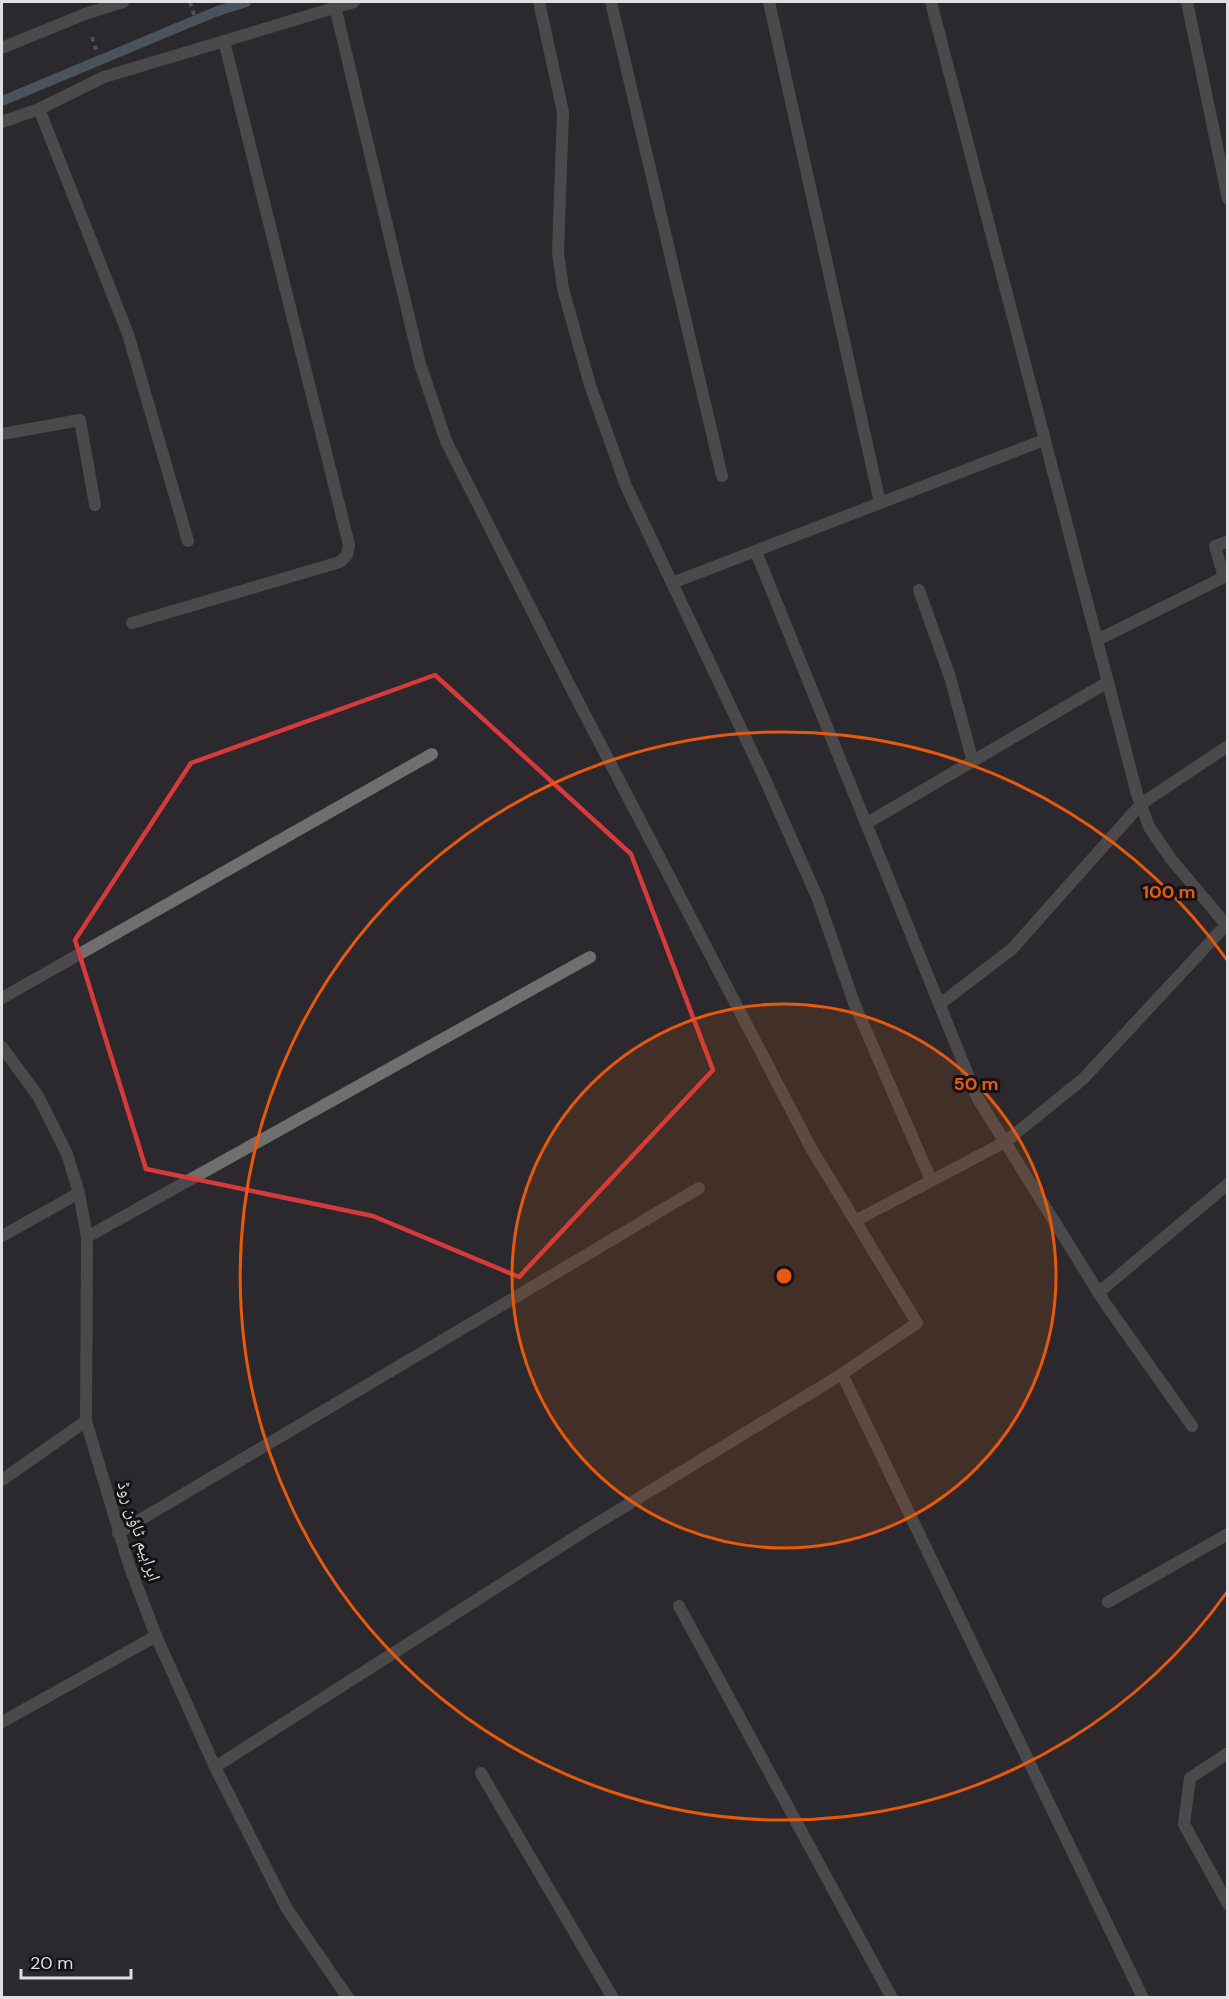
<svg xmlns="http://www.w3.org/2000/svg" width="1229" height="1999" viewBox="0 0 1229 1999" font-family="'DM Sans','Noto Naskh Arabic',sans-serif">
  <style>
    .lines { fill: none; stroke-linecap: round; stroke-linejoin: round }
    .stream { stroke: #708493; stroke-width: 10 }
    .path { stroke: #7e7c7f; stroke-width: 4; stroke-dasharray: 4.5 4.5; stroke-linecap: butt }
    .service { stroke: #716f6e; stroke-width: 12 }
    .minor { stroke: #716f6e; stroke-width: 12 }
    .tertiary { stroke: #716f6e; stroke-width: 12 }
    .marked { fill: none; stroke: #d73a3a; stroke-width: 4.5; stroke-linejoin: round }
    .ring { fill: none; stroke: #e8590c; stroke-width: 3 }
    .labels { text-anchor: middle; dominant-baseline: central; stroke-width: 6; stroke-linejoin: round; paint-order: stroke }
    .street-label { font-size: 18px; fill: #dfdee0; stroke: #131214 }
    .centre { fill: #e8590c; stroke: #131214; stroke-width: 3 }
    .ring-label { font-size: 18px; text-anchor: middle; font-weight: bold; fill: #e8590c; stroke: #131214; stroke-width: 6; stroke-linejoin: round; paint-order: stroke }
  </style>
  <rect width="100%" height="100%" fill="#2b292d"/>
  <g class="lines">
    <path class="stream" d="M2 101 215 12 246 2"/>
    <g class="path">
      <path d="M190 2 197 24"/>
      <path d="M92 37 97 53"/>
    </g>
    <g class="service">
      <path d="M539 2 563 112 558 252 563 289 590 385 626 486 763 775 818 899 854 1003 931 1180"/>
      <path d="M756 552 977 1097 1105 1303 1192 1426"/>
      <path d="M919 590 950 677 973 762"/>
      <path d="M940 1004 1012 949 1141 804 1228 746"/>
      <path d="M855 1221 1005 1142 1083 1079 1226 925"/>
      <path d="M1098 1293 1228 1184"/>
    </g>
    <g class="minor">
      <path d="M611 2 722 476"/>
      <path d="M769 2 880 503"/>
      <path d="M931 2 1137 794 1149 827 1171 859 1228 927"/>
      <path d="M1187 2 1228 199"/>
      <path d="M39 109 128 334 188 541"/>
      <path d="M2 122 39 109 104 77 354 2"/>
      <path d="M2 434 80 420 95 505"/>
      <path d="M672 583 1044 440"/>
      <path d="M132 623 340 562 347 555 349 545 224 41"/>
      <path d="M1097 640 1224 577 1215 546 1228 541"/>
      <path d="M867 823 1108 682"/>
      <path d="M2 998 432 754"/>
      <path d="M2 1047 38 1096 67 1154 79 1193 87 1237 86 1421 129 1565 156 1636 215 1767 287 1909 348 1998"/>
      <path d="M2 1236 79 1193"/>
      <path d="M87 1237 590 957"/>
      <path d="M842 1374 1143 1998"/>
      <path d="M2 1480 86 1421"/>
      <path d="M118 1533 699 1188"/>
      <path d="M1108 1602 1228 1534"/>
      <path d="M679 1606 892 1998"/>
      <path d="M2 1722 156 1636"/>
      <path d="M1228 1753 1190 1778 1184 1824 1228 1904"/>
      <path d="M215 1767 591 1527 842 1374 917 1323 811 1148 569 684 446 441 420 364 334 2"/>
      <path d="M481 1773 613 1998"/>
    </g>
    <path class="tertiary" d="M2 48 85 14 123 2"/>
  </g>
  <path d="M0 0H1229V1999H0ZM435 675 631 854 713 1070 519 1277 373 1216 146 1169 75 940 191 763Z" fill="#2b292d" fill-opacity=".55" fill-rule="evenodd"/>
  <path class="marked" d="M435 675 631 854 713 1070 519 1277 373 1216 146 1169 75 940 191 763Z"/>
  <circle cx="784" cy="1276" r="272" fill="#e8590c" fill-opacity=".12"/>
  <g class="ring">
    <circle cx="784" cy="1276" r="272"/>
    <path d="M1227 1592A544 544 0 1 1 1227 960"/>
  </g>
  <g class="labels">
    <g class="street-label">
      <text transform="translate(139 1531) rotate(72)">ابراہیم ٹاؤن روڈ</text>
    </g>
  </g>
  <circle cx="784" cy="1276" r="9" class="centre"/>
  <g class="ring-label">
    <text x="1169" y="898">100 m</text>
    <text x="976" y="1090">50 m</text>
  </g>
  <rect width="1229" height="1999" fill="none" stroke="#dfdee0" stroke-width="6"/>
  <path d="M21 1969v9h110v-9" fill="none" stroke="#dfdee0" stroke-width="3"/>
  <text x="30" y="1969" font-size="18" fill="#dfdee0" stroke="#131214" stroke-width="4.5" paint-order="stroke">20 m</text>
</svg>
